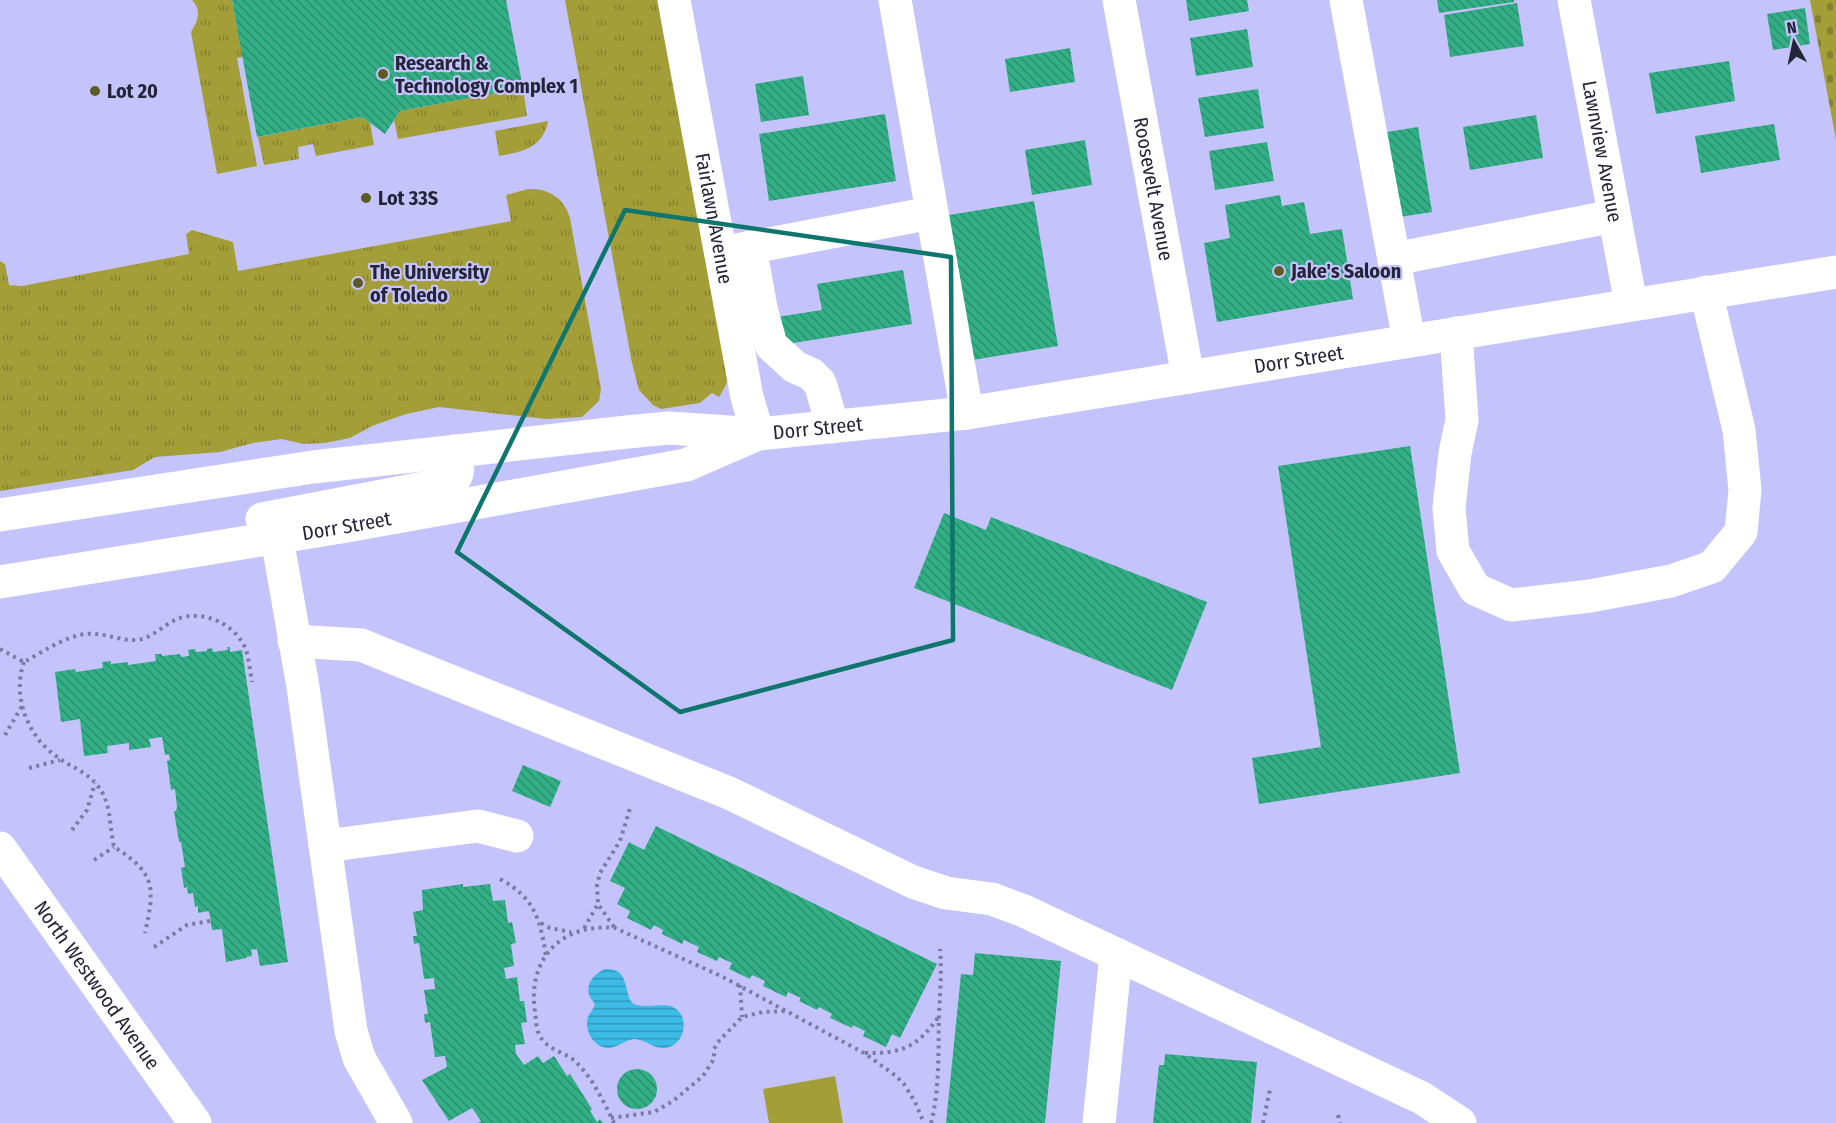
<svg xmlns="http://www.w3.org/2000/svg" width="1836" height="1123" viewBox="0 0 1836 1123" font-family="'Fira Sans Condensed',sans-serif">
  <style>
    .grass { fill: url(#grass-tufts) }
    .cemetery { fill: url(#cemetery-stones) }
    .park { fill: #a49e39 }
    .water { fill: url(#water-rules) }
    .building { fill: url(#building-back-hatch) }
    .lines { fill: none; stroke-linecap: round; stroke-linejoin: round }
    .path { stroke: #7c7aa3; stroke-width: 4; stroke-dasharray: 3 4.5; stroke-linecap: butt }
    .minor { stroke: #fff; stroke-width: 33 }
    .major { stroke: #fff; stroke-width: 33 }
    .marked { fill: none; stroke: #0f766e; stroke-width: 4.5; stroke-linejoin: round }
    .poi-dot { fill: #5d5a27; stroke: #c5c3fc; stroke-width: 2 }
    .labels { text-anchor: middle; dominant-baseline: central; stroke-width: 4.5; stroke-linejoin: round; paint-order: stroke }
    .poi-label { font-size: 20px; font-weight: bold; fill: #252439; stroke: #c5c3fc; text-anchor: start }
    .street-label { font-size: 20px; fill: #252439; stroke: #c5c3fc }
  </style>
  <defs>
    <pattern id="grass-tufts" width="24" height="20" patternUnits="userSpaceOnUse" patternTransform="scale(1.5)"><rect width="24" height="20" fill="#a49e39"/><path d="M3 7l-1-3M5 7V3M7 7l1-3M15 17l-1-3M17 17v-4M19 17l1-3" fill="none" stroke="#858131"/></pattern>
    <pattern id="cemetery-stones" width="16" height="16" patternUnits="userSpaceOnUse" patternTransform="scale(1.5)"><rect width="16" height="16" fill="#a49e39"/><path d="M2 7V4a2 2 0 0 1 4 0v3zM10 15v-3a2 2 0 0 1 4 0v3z" fill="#858131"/></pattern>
    <pattern id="water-rules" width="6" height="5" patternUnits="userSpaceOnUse" patternTransform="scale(1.5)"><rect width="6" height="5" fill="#3cbbe7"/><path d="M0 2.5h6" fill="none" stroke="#3298bc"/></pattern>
    <pattern id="building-back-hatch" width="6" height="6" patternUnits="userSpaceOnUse" patternTransform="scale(1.5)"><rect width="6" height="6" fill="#33af86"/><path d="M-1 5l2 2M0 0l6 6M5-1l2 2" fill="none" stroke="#2b8e6f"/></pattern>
  </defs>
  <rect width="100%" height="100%" fill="#c5c3fc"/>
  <g class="grass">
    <path d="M192 0H232L243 57 237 58 257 166 217 174 191 32C198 21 202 10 192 0Z"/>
    <path d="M565 0H665L728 379 725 387 719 397 712 393 700 403 661 409 653 405 639 390 632 363Z"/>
    <path d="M523 88 527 116 398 139 394 120 400 111Z"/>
    <path d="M362 117 370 123 374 145 316 156 313 144 298 147 299 159 264 165 258 137Z"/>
    <path d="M548 121C543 148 522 152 499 156L495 131Z"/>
    <path d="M528 189C549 188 564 198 570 218L601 389 599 401 582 417 546 419 439 407 406 414 372 426 350 438 325 443 303 444 282 439 253 443 220 452 155 457 133 470 0 491V261L5 264 9 285 22 286 189 254 186 234 192 230 233 242 238 271 511 221 506 195Z"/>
  </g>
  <path class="cemetery" d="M1810 0H1836V140Z"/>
  <path class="park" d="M835 1076 843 1123H769L763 1089Z"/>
  <path class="water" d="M605 969C634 967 621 1002 637 1005 649 1008 664 1003 673 1007 691 1016 685 1046 665 1048 653 1049 645 1039 634 1039 625 1040 617 1048 608 1048 593 1047 584 1030 588 1017 590 1013 593 1009 595 1005 594 1002 592 1000 590 997 584 984 595 973 605 969Z"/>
  <g class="building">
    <path d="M232 0H506L523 88 400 111 385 134 362 117 257 137Z"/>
    <path d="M1186 0H1247L1249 11 1189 21Z"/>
    <path d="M1437 0H1514V2L1439 13Z"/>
    <path d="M1517 3 1524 46 1450 57 1444 15Z"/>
    <path d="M1805 8 1810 44 1773 50 1767 14Z"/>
    <path d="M1247 29 1253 67 1196 76 1190 38Z"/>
    <path d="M1070 48 1075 82 1010 92 1005 59Z"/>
    <path d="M1729 61 1735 101 1656 114 1649 73Z"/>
    <path d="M803 76 809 115 761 122 755 84Z"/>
    <path d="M1258 89 1264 128 1205 137 1198 98Z"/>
    <path d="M885 114 896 181 769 201 759 134Z"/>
    <path d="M1536 115 1543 158 1470 170 1463 127Z"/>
    <path d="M1774 124 1780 160 1701 173 1695 136Z"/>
    <path d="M1418 127 1432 212 1400 217 1387 132Z"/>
    <path d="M1085 140 1092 185 1032 195 1025 150Z"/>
    <path d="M1267 142 1274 181 1215 190 1209 151Z"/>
    <path d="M1280 195 1282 206 1304 202 1310 234 1342 229 1353 299 1217 322 1204 243 1230 238 1225 205Z"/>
    <path d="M1034 201 1058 346 973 360 949 215Z"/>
    <path d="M903 270 912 324 781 345 777 317 822 310 817 284Z"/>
    <path d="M1410 446 1460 773 1259 804 1252 758 1321 747 1278 466Z"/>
    <path d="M944 513 986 530 991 517 1207 602 1172 690 914 588Z"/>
    <path d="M227 647H230V652L242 650 288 962 260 966 257 949 251 950 252 956 246 957 247 958 226 962 222 929 212 930 209 911 198 913V906L195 907 193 893 188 894 187 887 184 888 181 868 185 867 181 842H179L174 811H176L177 807 175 789 171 790 167 761 170 760 169 754 165 755 162 737 149 739 151 747 129 750V743L107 746 108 753 84 756 80 719 61 722 55 672 75 669 76 672 103 668 102 662 111 661V664L128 662V665L156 661 155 654H162V656L180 654 181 657 189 656 188 650 195 649 196 652 207 651V649L212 648 213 652 228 650Z"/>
    <path d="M523 765 561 781 550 807 512 791Z"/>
    <path d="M656 826 937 964 900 1038 892 1034 886 1047 863 1036 865 1031 853 1025 852 1028 830 1018 832 1014 819 1007 817 1010 799 1001 801 998 788 992 786 997 763 986 765 981 752 975 750 979 729 969 732 963 719 957 717 961 697 952 699 947 684 940 682 944 662 934 663 930 654 925 651 930 627 918 630 911 617 904 625 888 610 881 629 842 644 850Z"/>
    <path d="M463 884V887L490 884 493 901 505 900 508 923 512 922 516 943 511 944 514 966 504 968 506 979 517 977 520 1001H524L527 1022 521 1023 525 1044 515 1045 516 1054 524 1065 538 1056 543 1063 554 1056 567 1076 570 1074 592 1109 590 1111 597 1122 600 1119 603 1123H478L481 1121 472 1108 449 1121 422 1080 447 1067 445 1056 435 1057 430 1022 425 1023 424 1014H428L424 990 435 989 434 978 424 979 419 943 414 944 413 936H417L413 912 423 910 422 890Z"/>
    <path d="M975 953 1061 961 1045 1123H946L961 974 973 975Z"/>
    <path d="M1165 1054 1257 1062 1251 1123H1153L1159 1065H1164Z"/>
    <circle cx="637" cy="1089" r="20"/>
  </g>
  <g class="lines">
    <g class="path">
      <path d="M0 649 24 662C45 651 72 631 96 634 109 635 123 641 137 640 153 638 163 625 177 619 203 609 236 624 246 650 249 660 250 671 252 682"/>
      <path d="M24 662C12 695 27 736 56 756 70 767 86 771 97 785 112 803 109 826 114 847 156 873 155 888 145 933"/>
      <path d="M5 735 22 706"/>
      <path d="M29 768 60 760"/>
      <path d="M72 830 87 810 95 783"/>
      <path d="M94 860 114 847"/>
      <path d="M500 879C535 898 540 919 546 956"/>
      <path d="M541 923 550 928 571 932"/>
      <path d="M614 927 598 904 597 885 600 873 620 841 631 805"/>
      <path d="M584 928 598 904"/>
      <path d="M154 947 187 925 210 921"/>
      <path d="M740 985 742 1017"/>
      <path d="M865 1053C902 1054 918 1047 939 1016"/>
      <path d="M1338 1115 1340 1123"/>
      <path d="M611 1118 654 1112 673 1101 703 1076 714 1059V1049L719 1041 742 1017 763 1012 786 1011"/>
      <path d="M614 1123C604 1102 592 1077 575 1061 563 1051 546 1050 539 1034 536 1028 536 1019 535 1012 527 958 562 923 615 928L723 977 864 1053 896 1076 904 1084 915 1102 924 1123"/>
      <path d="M931 1123C940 1089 938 1050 939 1015 940 991 942 973 940 949"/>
      <path d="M1263 1123 1270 1089"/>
    </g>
    <g class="minor">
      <path id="s1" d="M674 0 747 397 758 434"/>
      <path d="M895 0 967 413"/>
      <path id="s2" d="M1119 0 1188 377"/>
      <path d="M1346 0 1409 341"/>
      <path id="s3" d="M1574 0 1631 304"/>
      <path d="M750 247 761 308 771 345 795 367 811 374 820 383 833 427"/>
      <path d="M721 253 931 213"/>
      <path d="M1394 259 1614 216"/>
      <path d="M1456 333 1462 420 1455 453 1449 508 1453 551 1475 589 1511 605 1590 596 1671 581 1712 567 1741 532 1745 490 1739 430 1706 292"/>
      <path d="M277 538 303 687 351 1031 359 1058 396 1123"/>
      <path d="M294 641 361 645 729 793 913 882 946 893 992 899 1024 911 1422 1098 1460 1123"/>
      <path d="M325 846 478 826 517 836"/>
      <path id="s4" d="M0 848 195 1123"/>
      <path d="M1099 1123 1116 954"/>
    </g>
    <g class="major">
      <path id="s5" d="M0 515 313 467 627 432 669 428 758 434 967 413 1836 272"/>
      <path d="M262 519 450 483C462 474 457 464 454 451"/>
      <path id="s6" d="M0 582 341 527 686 465 753 436"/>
    </g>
  </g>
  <path class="marked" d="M625 210 951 257 953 640 680 712 457 552Z"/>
  <g class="poi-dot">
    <circle cx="383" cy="74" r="6"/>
    <circle cx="95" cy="91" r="6"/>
    <circle cx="366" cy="198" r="6"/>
    <circle cx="1279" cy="271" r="6"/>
    <circle cx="358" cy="283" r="6"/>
  </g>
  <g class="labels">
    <g class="poi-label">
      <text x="395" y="63">Research &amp;<tspan x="395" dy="23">Technology Complex 1</tspan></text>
      <text x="107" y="91">Lot 20</text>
      <text x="378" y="198">Lot 33S</text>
      <text x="1291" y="271">Jake's Saloon</text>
      <text x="370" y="272">The University<tspan x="370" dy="23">of Toledo</tspan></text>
    </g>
    <g class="street-label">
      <text stroke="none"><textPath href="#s3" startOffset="154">Lawnview Avenue</textPath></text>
      <text stroke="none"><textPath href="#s2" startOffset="192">Roosevelt Avenue</textPath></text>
      <text stroke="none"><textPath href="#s1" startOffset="222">Fairlawn Avenue</textPath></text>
      <text stroke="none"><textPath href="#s5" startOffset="1310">Dorr Street</textPath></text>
      <text stroke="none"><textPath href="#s5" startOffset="824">Dorr Street</textPath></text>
      <text stroke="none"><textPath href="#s6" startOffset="351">Dorr Street</textPath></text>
      <text stroke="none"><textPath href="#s4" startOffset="168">North Westwood Avenue</textPath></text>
    </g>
  </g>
  <g transform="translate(1794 42) rotate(351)" stroke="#c5c3fc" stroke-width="4.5" paint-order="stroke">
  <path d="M0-4.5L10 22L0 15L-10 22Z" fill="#252439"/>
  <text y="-9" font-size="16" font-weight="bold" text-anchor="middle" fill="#252439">N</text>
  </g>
</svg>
